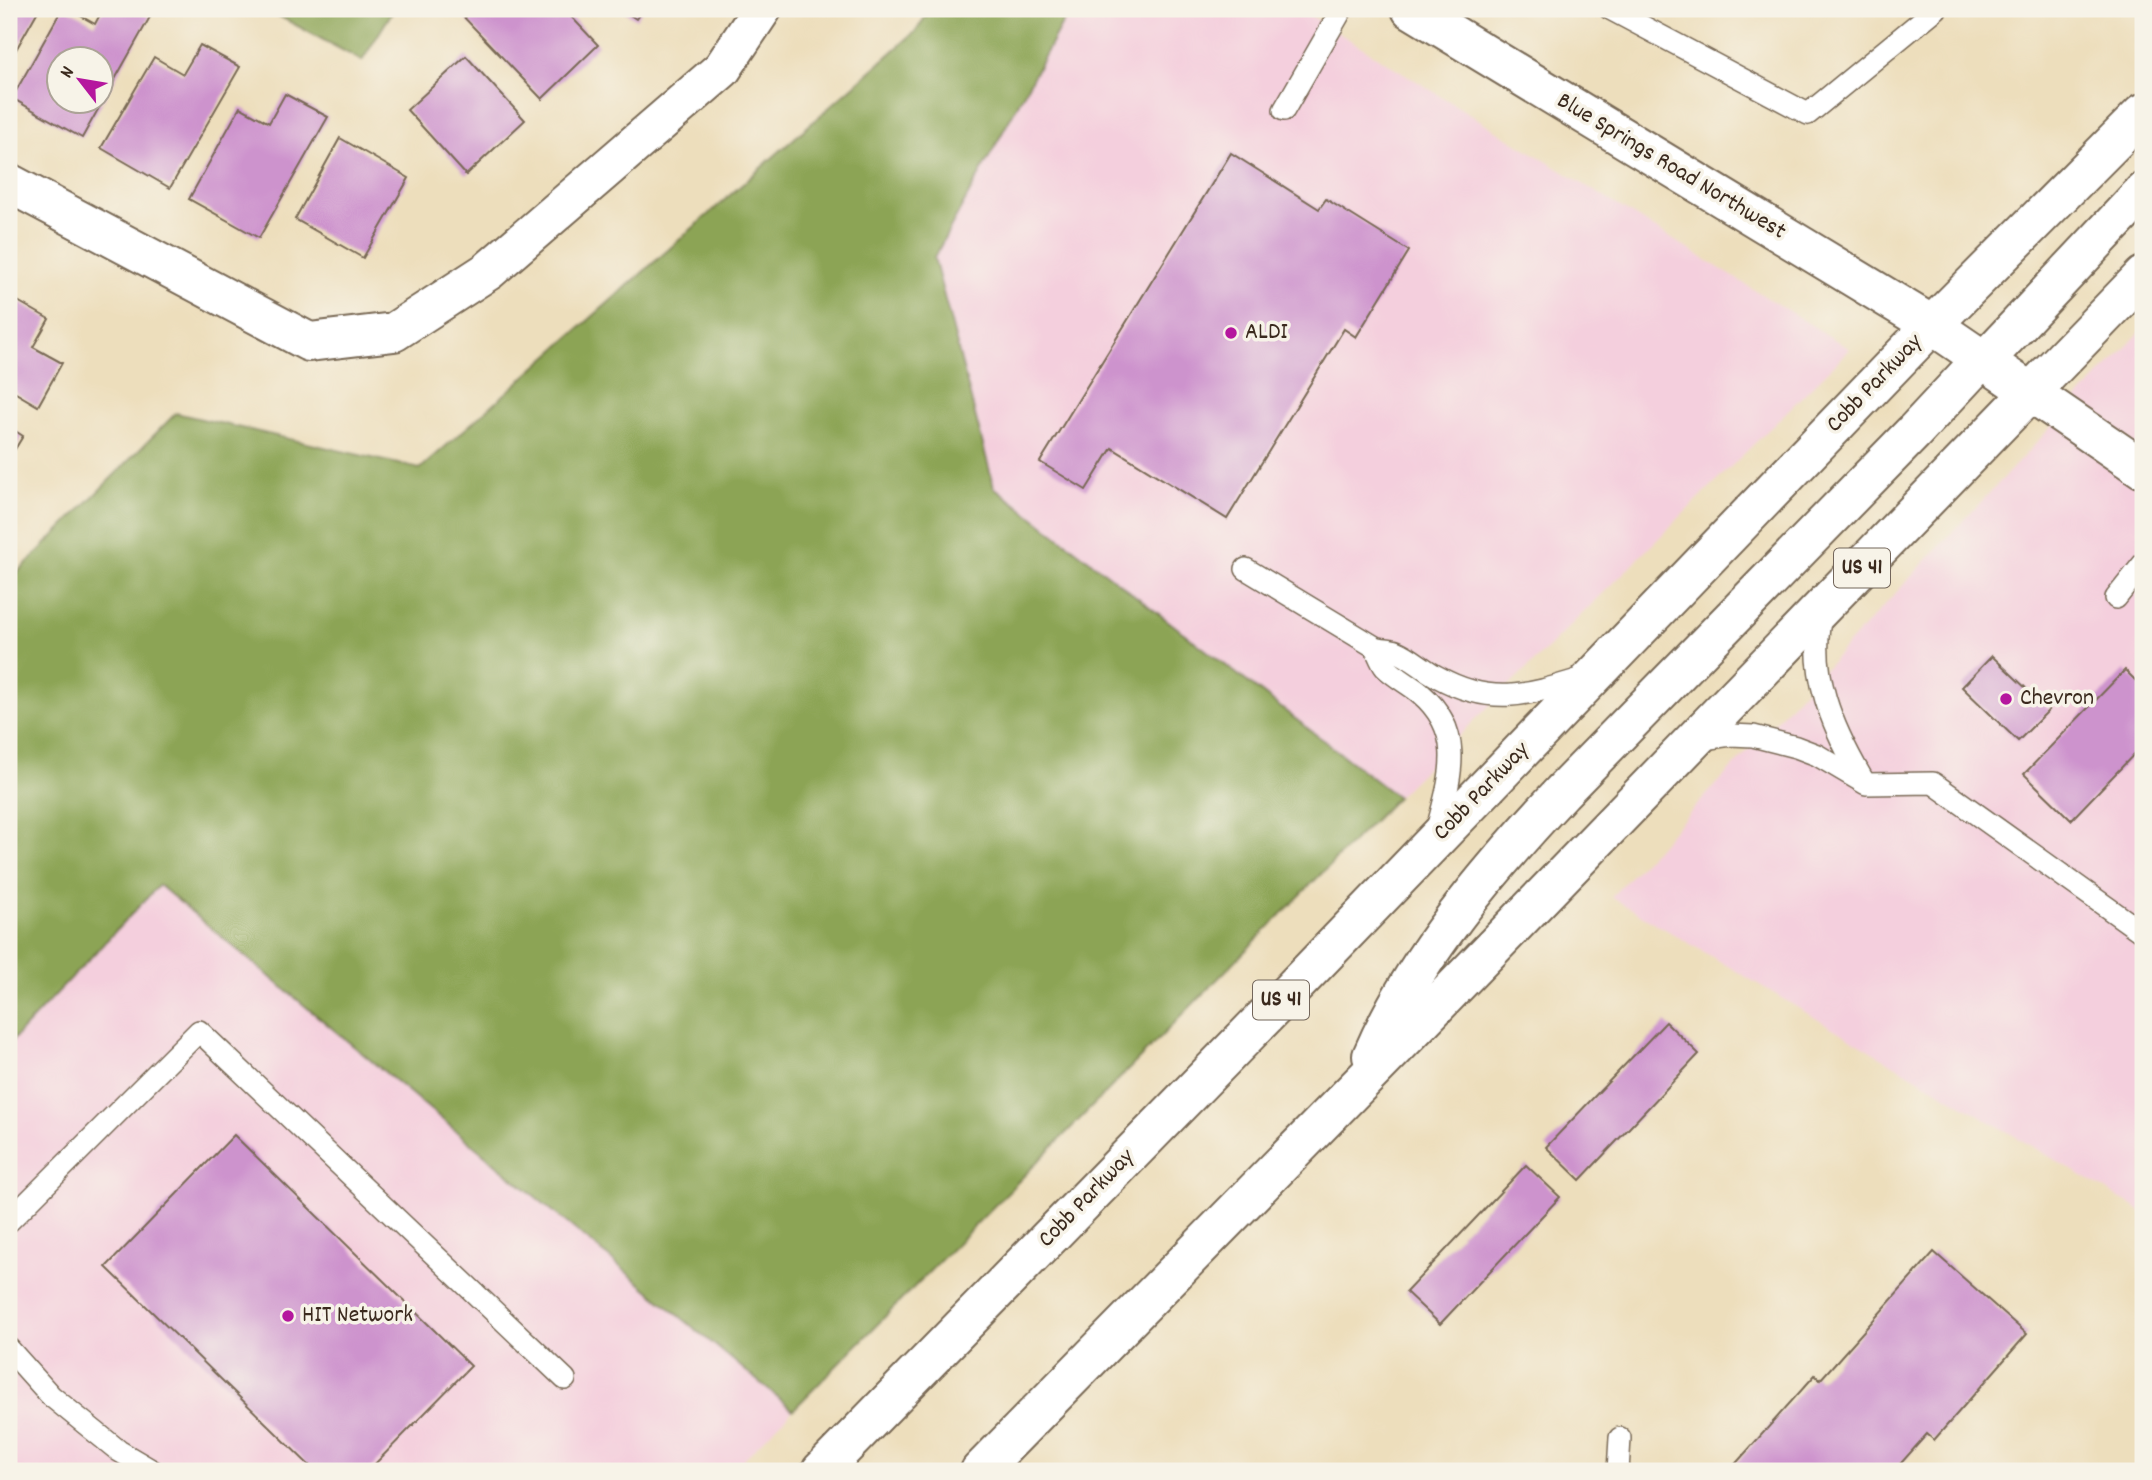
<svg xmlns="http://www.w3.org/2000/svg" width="2152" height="1480" viewBox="0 0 2152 1480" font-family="Dekko,sans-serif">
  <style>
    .built { fill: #f4cfdd }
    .forest { fill: #8ca454; stroke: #646739; stroke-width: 2 }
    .building { fill: #cd93cd; fill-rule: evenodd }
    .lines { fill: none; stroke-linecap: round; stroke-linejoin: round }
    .lane-casing { stroke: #796955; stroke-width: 24 }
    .street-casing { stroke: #796955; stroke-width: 42 }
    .secondary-casing { stroke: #796955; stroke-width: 42 }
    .primary-casing { stroke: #796955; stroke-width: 42 }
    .lane { stroke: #fff; stroke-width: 21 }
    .street { stroke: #fff; stroke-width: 38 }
    .secondary { stroke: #fff; stroke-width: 38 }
    .primary { stroke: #fff; stroke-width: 38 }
    .poi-dot { fill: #b5179e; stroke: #f7f3e8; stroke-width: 2.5 }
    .labels { text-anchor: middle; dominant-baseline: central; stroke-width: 7; stroke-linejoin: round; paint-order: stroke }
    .shield { fill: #f7f3e8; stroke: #73665b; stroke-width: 2 }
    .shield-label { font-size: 23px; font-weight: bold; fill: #3b2a1e }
    .street-label { font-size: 24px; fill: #3b2a1e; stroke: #f7f3e8 }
    .poi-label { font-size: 24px; fill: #3b2a1e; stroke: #f7f3e8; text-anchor: start }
  </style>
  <rect width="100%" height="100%" fill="#f7f3e8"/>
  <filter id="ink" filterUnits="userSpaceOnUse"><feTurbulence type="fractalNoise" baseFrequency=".0143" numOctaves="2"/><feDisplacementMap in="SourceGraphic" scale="14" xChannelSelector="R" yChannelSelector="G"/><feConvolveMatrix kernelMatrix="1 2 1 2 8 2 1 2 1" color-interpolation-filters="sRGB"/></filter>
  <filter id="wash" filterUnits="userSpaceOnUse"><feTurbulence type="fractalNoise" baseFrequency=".00686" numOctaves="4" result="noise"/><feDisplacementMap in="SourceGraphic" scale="28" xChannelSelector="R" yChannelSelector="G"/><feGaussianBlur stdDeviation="1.57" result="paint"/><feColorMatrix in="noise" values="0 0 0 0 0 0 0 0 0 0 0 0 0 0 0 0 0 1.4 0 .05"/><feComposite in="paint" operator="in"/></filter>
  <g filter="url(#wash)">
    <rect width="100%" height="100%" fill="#eddebc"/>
    <g class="built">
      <path d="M1070 9H1300L1850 349 1397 797 994 487 934 258Z"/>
      <path d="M2143 329V1212L1611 897Z"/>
      <path d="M159 885 793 1410 732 1471H9V1044Z"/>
    </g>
    <g class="forest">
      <path d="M266 9H394L362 61Z"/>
      <path d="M930 9H1070L934 258 994 487 1397 797 793 1410 159 885 9 1044V581L176 413 420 469 917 30Z"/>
    </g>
    <g id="blocks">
      <g class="building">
        <path d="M9 9H39L9 62Z"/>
        <path d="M62 9H68L95 24 103 9H136L150 17 82 138 12 98ZM60 60H102V102H60Z"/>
        <path d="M456 9H564L598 45 542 99Z"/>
        <path d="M621 9H643L636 19Z"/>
        <path d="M200 45 240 67 170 188 101 148 154 57 183 74Z"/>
        <path d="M466 56 525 120 466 175 407 110Z"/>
        <path d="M285 94 328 117 259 238 189 199 240 107 269 123Z"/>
        <path d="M340 138 409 178 363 258 295 219Z"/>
        <path d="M1231 153 1319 209 1326 199 1409 251 1356 337 1344 329 1227 519 1112 448 1086 490 1040 462Z"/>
        <path d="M9 296 49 319 33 347 62 363 38 406 9 389Z"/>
        <path d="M9 427 23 436 9 459Z"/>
        <path d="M1992 656 2049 710 2018 741 1962 687Z"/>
        <path d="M2125 670 2143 688V752L2140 748 2071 820 2024 774Z"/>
        <path d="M1666 1022 1699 1054 1580 1180 1546 1147Z"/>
        <path d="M234 1135 471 1366 368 1471H315L106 1267Z"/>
        <path d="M1526 1165 1560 1197 1440 1324 1406 1292Z"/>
        <path d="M1934 1252 2027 1334 1934 1440 1927 1434 1894 1471H1729L1815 1375 1820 1380Z"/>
      </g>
    </g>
  </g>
  <g filter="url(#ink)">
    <use href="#blocks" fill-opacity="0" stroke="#796955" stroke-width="2"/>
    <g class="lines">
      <g class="lane-casing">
        <g id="lane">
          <path d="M1610 9 1808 114 1936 9"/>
          <path d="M1284 110 1342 9"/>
          <path d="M1246 569 1375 647"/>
          <path d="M2116 598 2143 564"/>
          <path d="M1822 612C1807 671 1833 729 1863 780"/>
          <path d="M1696 742 1710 738 1731 735 1753 736 1796 747 1817 755 1866 784 1933 783 2143 933"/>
          <path d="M1437 829C1450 779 1467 733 1420 693 1409 684 1395 677 1385 667 1381 662 1378 653 1375 647 1382 649 1390 649 1396 651 1411 657 1424 670 1438 677 1492 707 1528 695 1584 678"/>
          <path d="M9 1221 199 1031 565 1379"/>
          <path d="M9 1349 51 1396 119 1451 153 1471"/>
          <path d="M1618 1471 1620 1438"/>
        </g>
      </g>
      <g class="street-casing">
        <path id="street" d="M9 183 309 342 394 332 488 271 722 69 762 9"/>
      </g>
      <g class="secondary-casing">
        <path id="secondary" d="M1411 9 1932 325 2143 469"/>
      </g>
      <g class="primary-casing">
        <g id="primary">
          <path d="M1985 360 2143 192"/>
          <path d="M1372 1056C1413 959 1490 869 1562 792L1913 433 1982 359"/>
          <path d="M821 1471 1288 993 1932 325 2143 113"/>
          <path d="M980 1471 1411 1032 2143 276"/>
        </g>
      </g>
      <use href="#lane" class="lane"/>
      <use href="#street" class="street"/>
      <use href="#secondary" class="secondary"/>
      <use href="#primary" class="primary"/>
    </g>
  </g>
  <g class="poi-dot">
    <circle cx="1231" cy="333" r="7"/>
    <circle cx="2006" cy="699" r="7"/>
    <circle cx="288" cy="1316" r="7"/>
  </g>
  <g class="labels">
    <g class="shield">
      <rect x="1834" y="548.5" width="56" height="39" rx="5"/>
      <rect x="1253" y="980.5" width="56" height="39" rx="5"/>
    </g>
    <g class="shield-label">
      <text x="1862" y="568">US 41</text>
      <text x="1281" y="1000">US 41</text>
    </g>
    <g class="street-label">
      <text transform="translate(1671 167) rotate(31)">Blue Springs Road Northwest</text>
      <text transform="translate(1875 384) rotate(-46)">Cobb Parkway</text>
      <text transform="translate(1482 792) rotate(-46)">Cobb Parkway</text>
      <text transform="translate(1087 1199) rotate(-46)">Cobb Parkway</text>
    </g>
    <g class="poi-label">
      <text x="1245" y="333">ALDI</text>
      <text x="2020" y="699">Chevron</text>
      <text x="302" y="1316">HIT Network</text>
    </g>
  </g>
  <rect width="2152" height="1480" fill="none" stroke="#f7f3e8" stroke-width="35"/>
  <g transform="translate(80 80) rotate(301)"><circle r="33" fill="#f7f3e8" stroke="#aca397" stroke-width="2"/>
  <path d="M0-5L12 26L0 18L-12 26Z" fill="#b5179e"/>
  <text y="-10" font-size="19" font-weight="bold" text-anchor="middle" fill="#3b2a1e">N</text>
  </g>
</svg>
